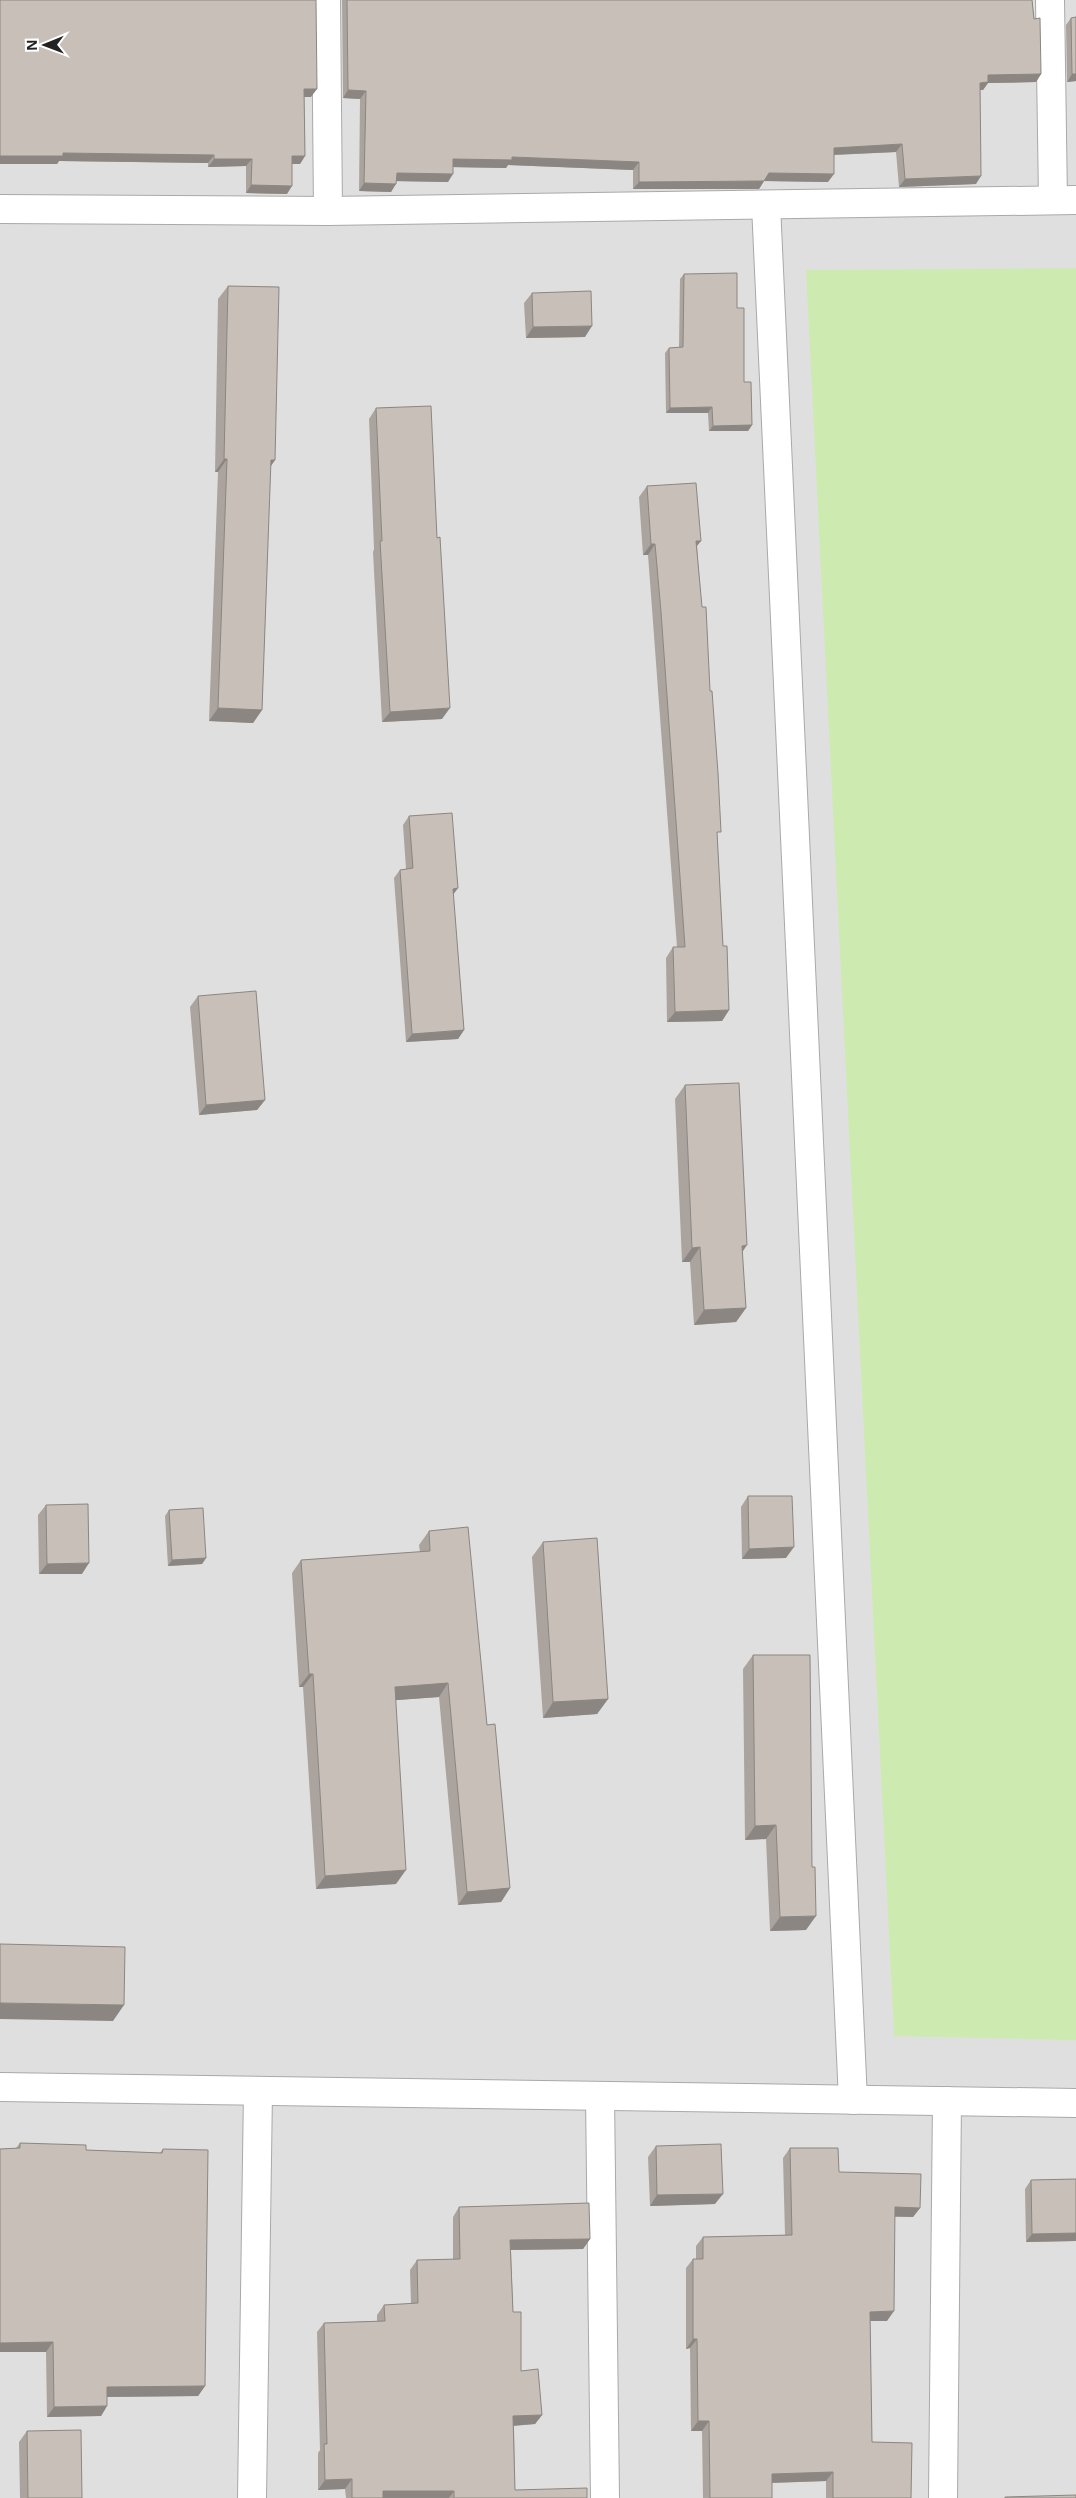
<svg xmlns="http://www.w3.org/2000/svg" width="1076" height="2498" viewBox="0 0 1076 2498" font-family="'Open Sans',sans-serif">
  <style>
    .residential { fill: #e0dfdf }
    .grass { fill: #cdebb0 }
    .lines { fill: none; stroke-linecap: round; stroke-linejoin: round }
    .street-casing { stroke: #a9a9a9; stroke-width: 30 }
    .street { stroke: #fff; stroke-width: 28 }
    .wall { fill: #aba49e }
    .shaded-wall { fill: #8b8681 }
    .building { fill: #c7bfb8; stroke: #8b8681 }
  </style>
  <rect width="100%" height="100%" fill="#f2efe9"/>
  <rect class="residential" x="0" y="0" width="1076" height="2498"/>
  <path class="grass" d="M1076 268V2040L894 2036 806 270Z"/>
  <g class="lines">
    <g class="street-casing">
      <g id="street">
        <path d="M326 0 328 211"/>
        <path d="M1050 0 1053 200"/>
        <path d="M766 205 853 2100"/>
        <path d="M0 209 328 211 1076 200"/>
        <path d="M0 2087 1076 2103"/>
        <path d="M600 2096 605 2498"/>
        <path d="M252 2498 258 2091"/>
        <path d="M943 2498 947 2101"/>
      </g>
    </g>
    <use href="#street" class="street"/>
  </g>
  <g class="wall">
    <path d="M0 0 311 97H304L305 156 300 164H292L287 194 246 193V166L208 167V163L59 161 57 164Z"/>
    <path d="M342 0H1032L1041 74 1036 82 988 83 983 90H980L976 184 899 187 896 152 834 155 828 182 764 181 759 189H633V170L508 165 506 168 453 167 448 182 396 181 391 192 359 191 360 99 343 98Z"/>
    <path d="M1076 17V81L1067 82 1066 25 1071 18Z"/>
    <path d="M684 274 737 308 744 382 752 425 748 431H709L708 413H666L665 353 669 348 679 347 680 279Z"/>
    <path d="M228 286 275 460 270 467 262 710 253 723 209 721 218 472H215L218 299Z"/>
    <path d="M532 293 585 337 526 338 524 303Z"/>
    <path d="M376 408 437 538 442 719 382 722 373 552 374 549 369 419Z"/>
    <path d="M647 486 697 546 717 837 723 946 729 1010 722 1021 667 1022 666 958 673 947H677L653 622 648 555H643L639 497Z"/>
    <path d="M409 816 458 888 453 895 464 1030 458 1039 406 1042 394 878 400 870 406 869 403 825Z"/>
    <path d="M198 996 265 1100 257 1110 199 1115 190 1007Z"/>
    <path d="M685 1085 742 1253 746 1308 736 1322 694 1325 690 1262H682L675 1099Z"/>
    <path d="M748 1496 786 1558 742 1559 741 1507Z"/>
    <path d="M46 1505 82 1574H39L38 1515Z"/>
    <path d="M169 1510 206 1558 202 1564 168 1566 165 1516Z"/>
    <path d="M429 1531 487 1725 510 1888 501 1902 458 1905 439 1697 395 1700 396 1884 316 1889 303 1687H299L292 1573 301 1560 420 1552 419 1545Z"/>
    <path d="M543 1542 608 1699 597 1714 543 1718 532 1557Z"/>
    <path d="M753 1655 806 1930 770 1931 766 1839 745 1840 743 1669Z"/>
    <path d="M20 2143 86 2150 160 2153 163 2149 205 2386 198 2396 107 2397V2406L101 2416 47 2417 46 2352H0V2149L16 2148Z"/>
    <path d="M656 2146 715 2204 650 2206 648 2157Z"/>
    <path d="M790 2148 839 2172 920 2208 913 2217H895L887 2321H870L872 2442 911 2498H826V2481L772 2483V2498H703L702 2431H691L690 2348 686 2349V2268L693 2259H696V2246L703 2237 785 2235 783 2158Z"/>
    <path d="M1076 2179V2241L1026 2242 1025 2189 1031 2180Z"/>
    <path d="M459 2207 590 2239 583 2249 511 2250 513 2312 521 2371 542 2415 535 2424 514 2426 515 2490 587 2498H346L345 2489 318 2490V2453L320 2450 317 2332 324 2323 377 2321V2315L384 2305 411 2304 410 2270 417 2260H453V2217Z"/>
    <path d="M27 2431 82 2498H20L19 2442Z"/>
  </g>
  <g class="shaded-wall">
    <path d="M1041 74 1036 82 988 83 983 90H974L980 83 988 75Z"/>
    <path d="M1072 74H1076V81L1067 82Z"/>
    <path d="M304 89H317L311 97H298Z"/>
    <path d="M348 90 366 91 360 99 343 98Z"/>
    <path d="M902 144 896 152 829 155 834 148Z"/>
    <path d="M63 153 214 155 208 163 59 161 57 164H0V156Z"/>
    <path d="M292 156H305L300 164H286Z"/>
    <path d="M512 157 639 162 633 170 508 165 506 168 447 167 453 159Z"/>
    <path d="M214 159H252L246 166 208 167Z"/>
    <path d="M397 173 453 174 448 182 391 181Z"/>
    <path d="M769 173 834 174 828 182 764 181Z"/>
    <path d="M981 176 976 184 899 187 905 179Z"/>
    <path d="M764 181 759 189H633L639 182Z"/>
    <path d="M364 183 396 184 391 192 359 191Z"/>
    <path d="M251 185 292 186 287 194 246 193Z"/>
    <path d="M592 326 585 337 526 338 533 327Z"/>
    <path d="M712 407 708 413H666L670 408Z"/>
    <path d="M752 425 748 431H709L713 426Z"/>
    <path d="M224 459H227L218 472H215Z"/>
    <path d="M271 460H275L266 473Z"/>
    <path d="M696 541H701L693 551Z"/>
    <path d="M651 544H655L648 555H643Z"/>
    <path d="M218 708 262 710 253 723 209 721Z"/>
    <path d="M450 708 442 719 382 722 390 712Z"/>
    <path d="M458 888 451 897 453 889Z"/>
    <path d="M729 1010 722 1021 667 1022 675 1012Z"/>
    <path d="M464 1030 458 1039 406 1042 412 1034Z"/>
    <path d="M265 1100 257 1110 199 1115 206 1105Z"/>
    <path d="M747 1245 737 1260 742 1246Z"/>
    <path d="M700 1247 690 1262H682L692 1248Z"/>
    <path d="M746 1308 736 1322 694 1325 704 1310Z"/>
    <path d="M794 1547 786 1558 742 1559 749 1549Z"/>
    <path d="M206 1558 202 1564 168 1566 172 1560Z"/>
    <path d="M89 1563 82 1574H39L47 1564Z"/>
    <path d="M309 1674H313L303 1687H299Z"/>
    <path d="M448 1683 439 1697 385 1701 395 1687Z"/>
    <path d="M608 1699 597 1714 543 1718 553 1702Z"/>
    <path d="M776 1825 766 1839 745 1840 755 1826Z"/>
    <path d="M406 1870 396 1884 316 1889 325 1876Z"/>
    <path d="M510 1888 501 1902 458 1905 467 1892Z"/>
    <path d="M816 1916 806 1930 770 1931 780 1917Z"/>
    <path d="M0 2003 124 2005 113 2021 0 2019Z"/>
    <path d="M723 2194 715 2204 650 2206 657 2195Z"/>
    <path d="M895 2207 920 2208 913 2217 889 2216Z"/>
    <path d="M1076 2233V2241L1026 2242 1032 2234Z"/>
    <path d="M590 2239 583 2249 503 2250 510 2240Z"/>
    <path d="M894 2311 887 2321H863L870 2312Z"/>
    <path d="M693 2339H697L690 2348 686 2349Z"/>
    <path d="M53 2342 46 2352H0V2343Z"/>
    <path d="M205 2386 198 2396 101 2397 107 2387Z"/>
    <path d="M107 2406 101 2416 47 2417 54 2407Z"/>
    <path d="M542 2415 535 2424 507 2426 513 2416Z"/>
    <path d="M698 2421H709L702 2431H691Z"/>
    <path d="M833 2472 826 2481 765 2483 772 2474Z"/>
    <path d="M352 2479 345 2489 318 2490 325 2480Z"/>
    <path d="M383 2491H454L449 2498H378Z"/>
  </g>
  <g class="building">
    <path d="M0 0H316L317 89H304L305 156H292V186L251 185 252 159H214V155L63 153V156H0Z"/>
    <path d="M347 0H1032L1034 19 1040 18 1041 74 988 75V82L980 83 981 176 905 179 902 144 834 148V174L769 173 764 181 639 182V162L512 157V160L453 159V174L397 173 396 184 364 183 366 91 348 90Z"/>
    <path d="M1076 17V74H1072L1071 18Z"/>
    <path d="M737 273V308H744V382H751L752 425 713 426 712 407 670 408 669 348 683 347 684 274Z"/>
    <path d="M228 286 279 287 275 460H271L262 710 218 708 227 459H224Z"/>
    <path d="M591 291 592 326 533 327 532 293Z"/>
    <path d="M431 406 437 538 440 537 450 708 390 712 380 541H382L376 408Z"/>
    <path d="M696 483 701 541H696L702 607H706L710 691H712L718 773 721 832H717L723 946H727L729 1010 675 1012 673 947H685L661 612 655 544H651L647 486Z"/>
    <path d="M452 813 458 888 453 889 464 1030 412 1034 400 870 413 868 409 816Z"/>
    <path d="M256 991 265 1100 206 1105 198 996Z"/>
    <path d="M739 1083 747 1245 742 1246 746 1308 704 1310 700 1247 692 1248 685 1085Z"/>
    <path d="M748 1496H792L794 1547 749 1549Z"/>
    <path d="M88 1504 89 1563 47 1564 46 1505Z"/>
    <path d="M203 1508 206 1558 172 1560 169 1510Z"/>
    <path d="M468 1527 487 1725 495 1724 510 1888 467 1892 448 1683 395 1687 406 1870 325 1876 313 1674H309L301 1560 430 1551 429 1531Z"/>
    <path d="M597 1538 608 1699 553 1702 543 1542Z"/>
    <path d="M753 1655H810L812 1867H815L816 1916 780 1917 776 1825 755 1826Z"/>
    <path d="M0 1944 125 1947 124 2005 0 2003Z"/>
    <path d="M20 2143 86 2145V2150L162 2153 163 2149 208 2150 205 2386 107 2387V2406L54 2407 53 2342 0 2343V2149L20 2148Z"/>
    <path d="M721 2144 723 2194 657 2195 656 2146Z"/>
    <path d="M790 2148H838L839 2172 921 2174 920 2208 895 2207 894 2311 870 2312 872 2442 912 2443 911 2498H833V2472L772 2474V2498H710L709 2421H698L697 2339H693V2259H703V2237L792 2235Z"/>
    <path d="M1076 2179V2233L1032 2234 1031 2180Z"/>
    <path d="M589 2203 590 2239 510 2240 513 2312H521V2371L538 2369 542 2415 513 2416 515 2490 587 2488V2498H454V2491H383V2498H352V2479L325 2480 324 2444H327L324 2323 385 2321 384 2305 418 2303 417 2260 460 2259 459 2207Z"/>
    <path d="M81 2430 82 2498H28L27 2431Z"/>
    <path d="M1076 2495V2498H1005V2497Z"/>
  </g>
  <g transform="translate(45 45) rotate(269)" stroke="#ffffff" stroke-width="4" paint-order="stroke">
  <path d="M0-4L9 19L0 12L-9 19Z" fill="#222222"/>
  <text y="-8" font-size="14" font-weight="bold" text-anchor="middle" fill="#222222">N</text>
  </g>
</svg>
